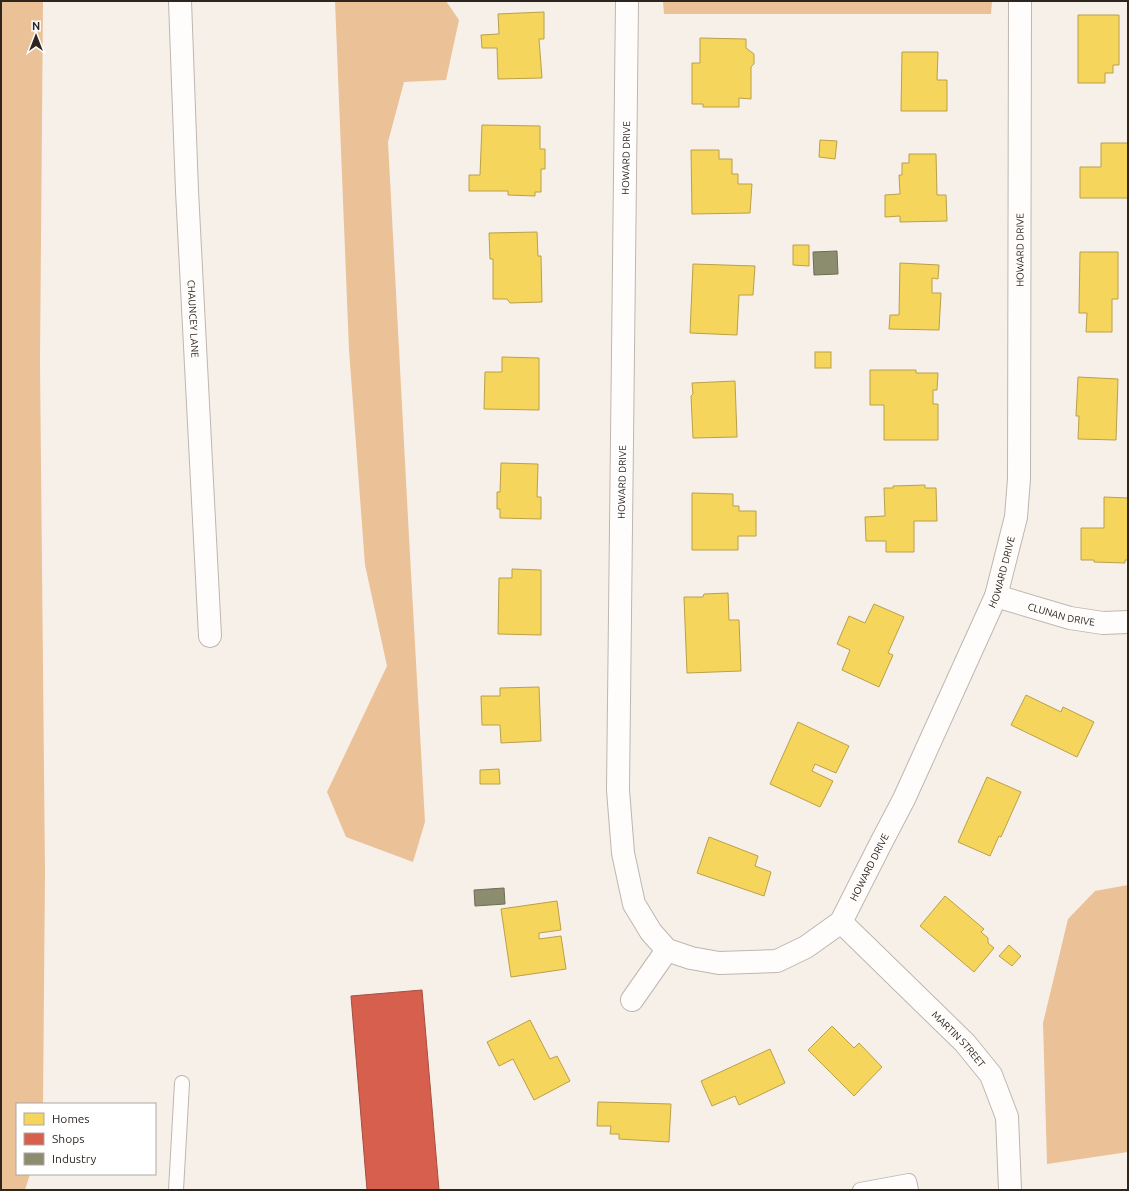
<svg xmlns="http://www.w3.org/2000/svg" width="1129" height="1191" viewBox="0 0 1129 1191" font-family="Ubuntu,sans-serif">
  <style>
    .forest { fill: #ebc198 }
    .homes { fill: #f6d55c; stroke: #baa049 }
    .shops { fill: #d6604d; stroke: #a44e3f }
    .industry { fill: #8c8c6e; stroke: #706d56 }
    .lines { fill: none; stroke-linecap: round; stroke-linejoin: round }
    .lane-casing { stroke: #beb6af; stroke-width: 16 }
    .street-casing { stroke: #beb6af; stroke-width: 24 }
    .lane { stroke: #fefdfc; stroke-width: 14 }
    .street { stroke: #fefdfc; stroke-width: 22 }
    .labels { text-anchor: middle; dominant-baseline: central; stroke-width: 4; stroke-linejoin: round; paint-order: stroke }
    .street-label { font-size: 10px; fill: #2e251e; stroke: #fff }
  </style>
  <rect width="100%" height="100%" fill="#f7f0e9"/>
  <g class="forest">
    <path d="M1 1H43L40 362 45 872 43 1104H17V1174H30L25 1190H1Z"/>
    <path d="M335 1H446L459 20 446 80 404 82 388 142 409 537 425 822 413 862 346 837 327 792 387 666 365 565 349 350Z"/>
    <path d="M663 1H992L991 14H664Z"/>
    <path d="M1128 885V1152L1047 1164 1043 1023 1068 919 1095 891Z"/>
  </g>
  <g class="homes">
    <path d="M544 12V39H539L542 78 498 79 497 48H482L481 35 499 34 498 14Z"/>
    <path d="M1078 15H1119V65H1113V73H1105V83H1078Z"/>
    <path d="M700 38 746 39V48L754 54V64L751 67V99L739 98V107H703V104H692V63H700Z"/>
    <path d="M902 52H938L937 80H947V111H901Z"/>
    <path d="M482 125 540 126V149H545V169H541V192H535V196L508 195V191H469V175H480Z"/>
    <path d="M820 140 837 141 835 159 819 157Z"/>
    <path d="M1101 143H1128V198H1080V167H1101Z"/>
    <path d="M691 150H719V159H732V174H738V184H752L750 213 692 214Z"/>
    <path d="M909 154H936L937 195H946L947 221 900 222V216L885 217V195L900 194 899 175H902V163H909Z"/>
    <path d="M537 232 538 256H541L542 302 510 303 507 299H493V259H490L489 233Z"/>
    <path d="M793 245H809V266L793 265Z"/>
    <path d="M1080 252H1118V299H1112V332H1086L1087 313H1079Z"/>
    <path d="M900 263 939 265 938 279 932 278V293H941L939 330 889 329 890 315H899Z"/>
    <path d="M693 264 755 266 753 295H739L737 335 690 333Z"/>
    <rect x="815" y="352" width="16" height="16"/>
    <path d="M502 357 539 358V410L484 409 485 372H502Z"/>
    <path d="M870 370H916V373H938L937 390H933V404H938V440H884V405H870Z"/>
    <path d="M1078 377 1118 379 1116 440 1078 439 1079 416H1076Z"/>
    <path d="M735 381 737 437 693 438 691 396 693 394 692 383Z"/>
    <path d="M501 463 538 464 537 497H541V519L500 518V509H497V492H500Z"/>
    <path d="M925 485V488H936L937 521H914V552H886V541H866L865 517 885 516 884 488H893V486Z"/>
    <path d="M692 493 733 494V506H739V511H756V536H738V550H692Z"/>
    <path d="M1104 497 1128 498V560H1125V563L1094 562V560H1081V528H1104Z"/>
    <path d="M512 569 541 570V635L498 634 499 578H512Z"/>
    <path d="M728 593 729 620H739L741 671 687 673 684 597H703L704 594Z"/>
    <path d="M874 604 904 617 888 653 893 655 879 687 842 670 850 650 837 644 849 616 865 623Z"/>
    <path d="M539 687 541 741 501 743 500 725H482L481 696H500V688Z"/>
    <path d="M1026 695 1061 712 1063 707 1094 722 1077 757 1011 725Z"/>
    <path d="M798 722 849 746 836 773 815 764 812 771 833 781 820 807 770 784Z"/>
    <path d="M499 769 500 784H480V770Z"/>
    <path d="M987 777 1021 792 1001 837 999 836 990 856 958 842Z"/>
    <path d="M709 837 758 856 755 866 771 872 764 896 697 873Z"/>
    <path d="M945 896 984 929 981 932 988 938V943L994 948 974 972 920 926Z"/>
    <path d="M557 901 561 930 539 933V939L561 936 566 969 511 977 501 909Z"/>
    <path d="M1009 945 1021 956 1012 966 999 956Z"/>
    <path d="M530 1020 550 1059 557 1056 570 1081 534 1100 513 1059 499 1066 487 1042Z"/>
    <path d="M832 1026 854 1048 859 1043 882 1067 854 1096 808 1050Z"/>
    <path d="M770 1049 785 1083 739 1105 735 1096 712 1106 701 1081Z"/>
    <path d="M598 1102 671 1104 669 1142 619 1139V1134H610L611 1126H597Z"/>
  </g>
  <path class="shops" d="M422 990 439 1190H367L351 996Z"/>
  <g class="industry">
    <path d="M837 251 838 274 814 275 813 252Z"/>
    <path d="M504 888 505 904 475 906 474 890Z"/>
  </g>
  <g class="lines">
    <g class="lane-casing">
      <g id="lane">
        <path d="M176 1190 182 1083"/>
        <path d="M860 1190 909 1181 911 1190"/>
      </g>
    </g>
    <g class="street-casing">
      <g id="street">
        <path id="s1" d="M180 1 187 191 210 636"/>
        <path id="s2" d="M627 1 618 790 623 853 634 904 651 932 667 950 691 958 719 963 777 961 806 947 841 922 881 843 904 799 996 596 1016 517 1019 479 1020 1"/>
        <path id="s3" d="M996 596 1070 618 1103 623 1128 622"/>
        <path id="s4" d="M841 922 965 1043 991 1075 1007 1117 1010 1190"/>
        <path d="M632 1000 667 950"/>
      </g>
    </g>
    <use href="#lane" class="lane"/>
    <use href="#street" class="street"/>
  </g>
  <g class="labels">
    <g class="street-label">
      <text transform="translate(626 158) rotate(-89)">HOWARD DRIVE</text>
      <text stroke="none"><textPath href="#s2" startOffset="1858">HOWARD DRIVE</textPath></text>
      <text stroke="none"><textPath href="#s1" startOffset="318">CHAUNCEY LANE</textPath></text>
      <text transform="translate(622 482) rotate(-89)">HOWARD DRIVE</text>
      <text stroke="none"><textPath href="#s2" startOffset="1534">HOWARD DRIVE</textPath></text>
      <text stroke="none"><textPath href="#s3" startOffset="68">CLUNAN DRIVE</textPath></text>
      <text stroke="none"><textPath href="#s2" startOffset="1210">HOWARD DRIVE</textPath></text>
      <text stroke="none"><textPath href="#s4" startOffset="166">MARTIN STREET</textPath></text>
    </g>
  </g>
  <rect width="1129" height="1191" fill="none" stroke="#2e251e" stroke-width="4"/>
  <rect x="16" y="1103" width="140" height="72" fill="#ffffff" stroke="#aba8a5"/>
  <rect x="24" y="1113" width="20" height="12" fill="#f6d55c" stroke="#aba8a5"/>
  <text x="52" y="1123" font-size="12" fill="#2e251e">Homes</text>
  <rect x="24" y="1133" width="20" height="12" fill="#d6604d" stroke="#aba8a5"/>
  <text x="52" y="1143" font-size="12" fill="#2e251e">Shops</text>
  <rect x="24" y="1153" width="20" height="12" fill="#8c8c6e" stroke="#aba8a5"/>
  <text x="52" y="1163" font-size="12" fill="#2e251e">Industry</text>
  <g transform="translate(36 36)" stroke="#ffffff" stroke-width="3" paint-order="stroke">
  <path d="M0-3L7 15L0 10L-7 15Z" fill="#2e251e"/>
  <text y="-6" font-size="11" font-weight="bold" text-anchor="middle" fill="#2e251e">N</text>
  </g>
</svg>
